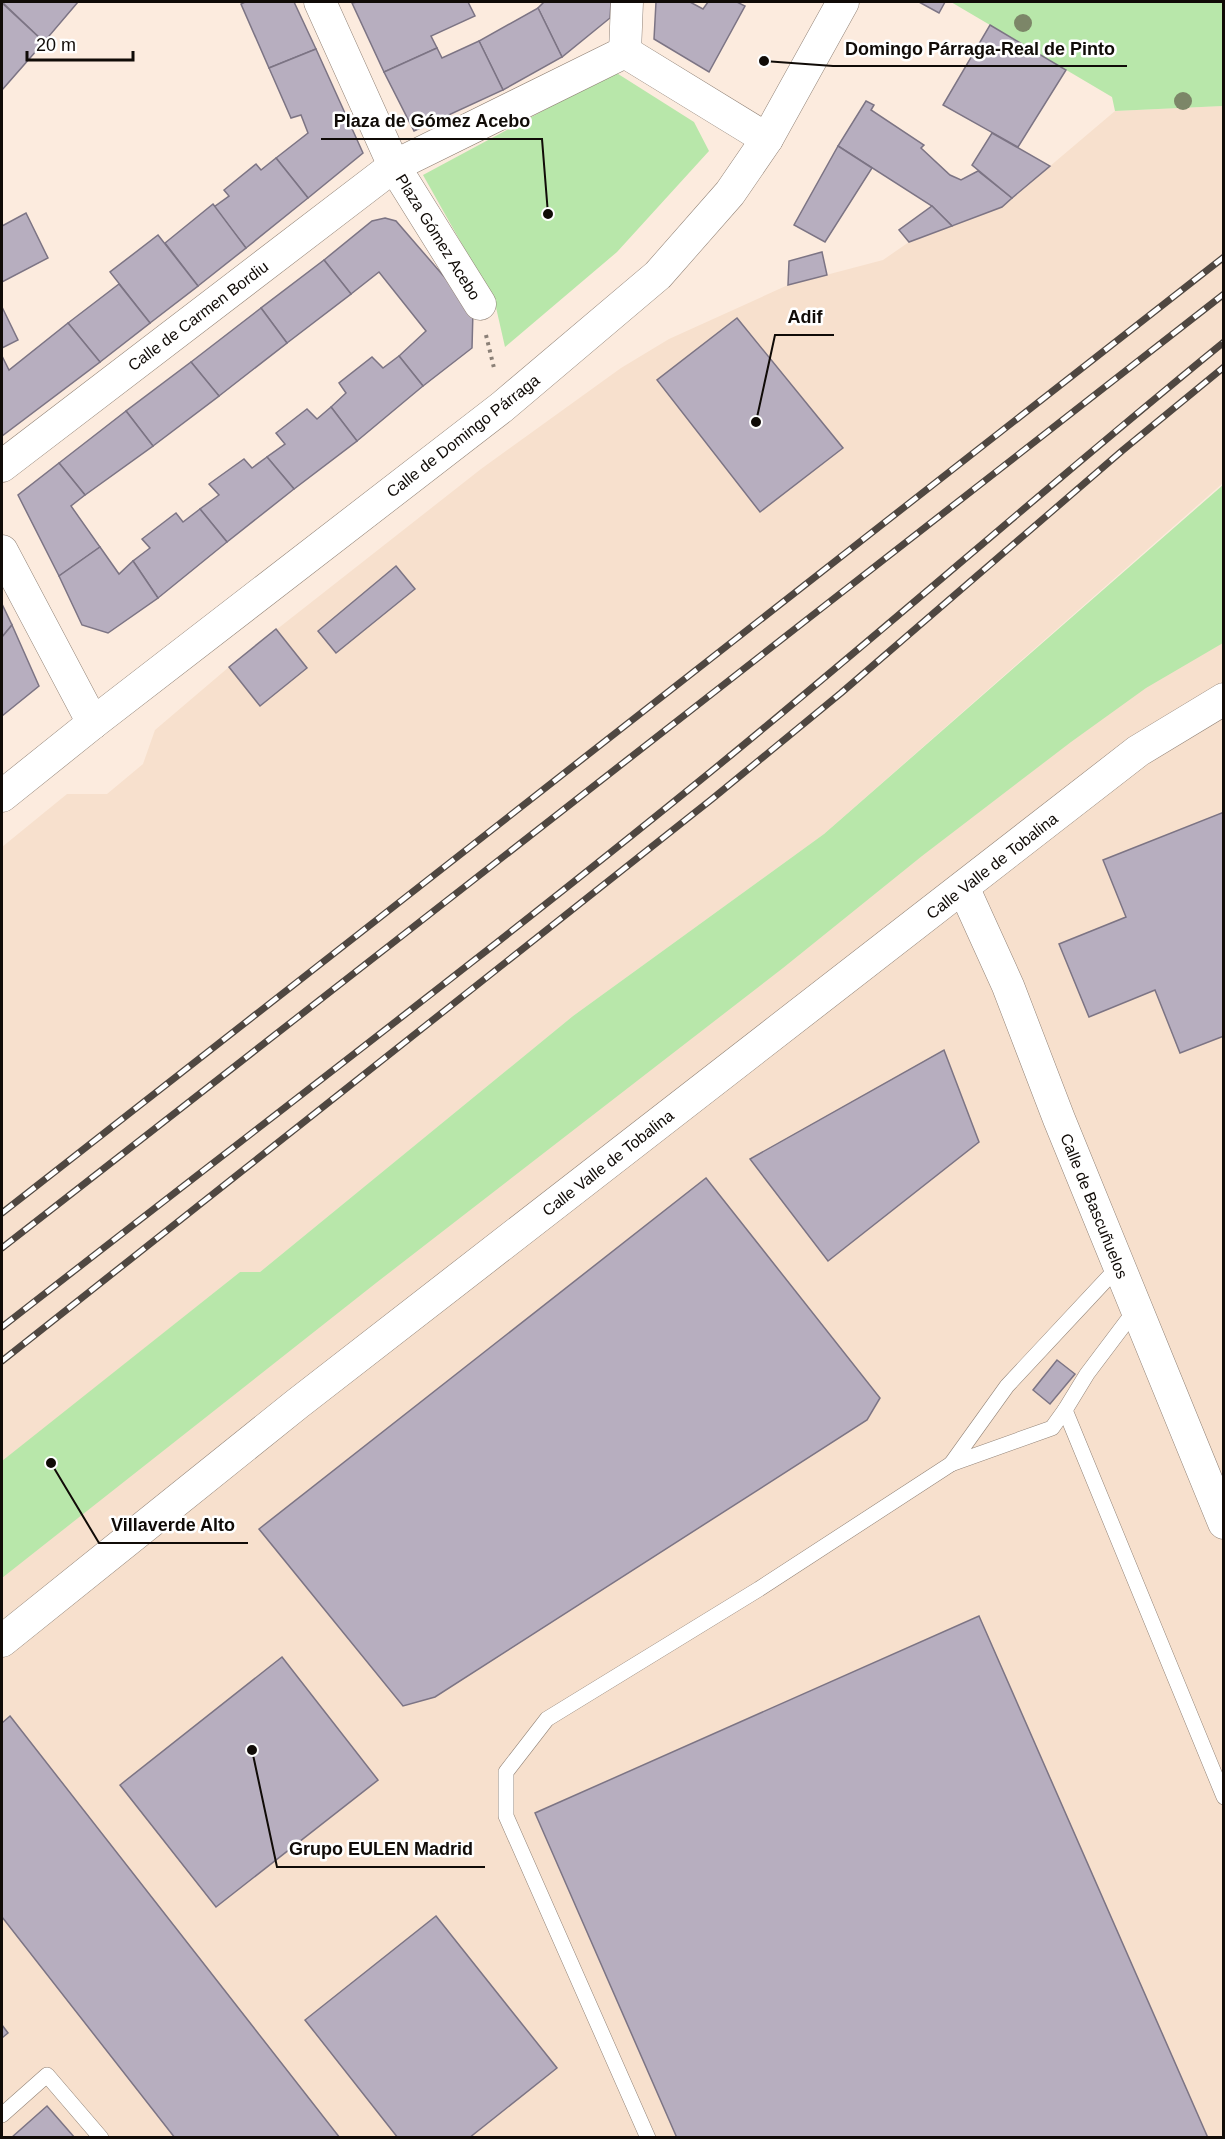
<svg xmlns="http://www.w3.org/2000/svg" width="1225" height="2139" viewBox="0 0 1225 2139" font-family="Arial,sans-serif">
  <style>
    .built { fill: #f7e0cd }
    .green { fill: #b8e7aa }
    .building { fill: #b7aebf; stroke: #7c7484; stroke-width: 1.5 }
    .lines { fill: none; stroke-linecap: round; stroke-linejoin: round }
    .service-casing { stroke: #918276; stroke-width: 16 }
    .minor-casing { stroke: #918276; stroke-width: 33 }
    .path { stroke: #8b8077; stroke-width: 4; stroke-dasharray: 3 4.5; stroke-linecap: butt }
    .service { stroke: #fff; stroke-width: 15 }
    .minor { stroke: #fff; stroke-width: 32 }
    .rail-casing { stroke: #4f4741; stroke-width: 7 }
    .rail { stroke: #fff; stroke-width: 4.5; stroke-dasharray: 14; stroke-linecap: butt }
    .tree { fill: #7c8668 }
    .labels { text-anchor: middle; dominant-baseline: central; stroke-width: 5; stroke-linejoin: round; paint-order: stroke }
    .street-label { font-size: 16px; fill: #100b07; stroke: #fff }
    .leader { fill: none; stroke: #100b07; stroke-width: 2 }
    .callout-dot { fill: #100b07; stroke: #fff; stroke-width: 2 }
    .callout-label { font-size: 18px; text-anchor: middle; font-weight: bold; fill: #100b07; stroke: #fff; stroke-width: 5; stroke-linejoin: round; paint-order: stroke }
  </style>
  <rect width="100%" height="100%" fill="#fcebde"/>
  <g class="built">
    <path d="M1223 106V483L824 834 573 1016 260 1272H240L2 1462V847L67 794H107L143 764 155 730 229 667 481 469 621 368 669 339 788 285 883 260 909 242 1002 207 1115 111Z"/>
    <path d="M1223 560V2137H2V1571Z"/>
  </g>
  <g class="green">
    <path d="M951 2H1223V106L1115 111 1112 97Z"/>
    <path d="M615 72 694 122 709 151 617 252 505 347 495 303 423 175Z"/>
    <path d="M1223 485V643L1146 688 1071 742 922 856 783 968 376 1283 2 1578V1461L240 1272H260L573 1016 824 834Z"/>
  </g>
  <g class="building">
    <path d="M2 2H78L44 42Z"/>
    <path d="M245 2H294L316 49 269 68 241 4Z"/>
    <path d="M357 2H468L475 16 431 36 437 48 384 72 352 3Z"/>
    <path d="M544 2H611L610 18 562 57 538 8Z"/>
    <path d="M656 2H690L703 9 708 2H737L745 6 709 72 654 39Z"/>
    <path d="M919 2H945L939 13Z"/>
    <path d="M2 3 44 42 2 90Z"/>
    <path d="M538 8 562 57 503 90 479 41Z"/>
    <path d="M990 25 1066 70 1018 147 943 105Z"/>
    <path d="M479 41 503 90 414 131 384 72 437 48 442 58Z"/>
    <path d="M316 49 363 153 308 198 276 158 308 133 301 115 291 118 269 68Z"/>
    <path d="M866 101 874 105 871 110 924 145 921 148 950 175 961 180 978 171 1012 198 1002 207 952 226 932 206 838 146Z"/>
    <path d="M992 133 1050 166 1012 198 972 165Z"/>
    <path d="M838 146 872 168 825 242 794 225Z"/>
    <path d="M276 158 308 198 246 248 214 207 229 196 224 190 256 164 261 170Z"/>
    <path d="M213 204 246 248 198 286 165 243Z"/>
    <path d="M932 206 952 226 909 242 899 230Z"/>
    <path d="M26 213 48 258 2 282V226Z"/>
    <path d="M385 218 396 221 473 310 472 348 423 386 399 356 426 331 379 272 351 294 324 260 372 221Z"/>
    <path d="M158 235 198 286 150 323 110 272Z"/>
    <path d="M822 252 827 275 788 285 789 261Z"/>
    <path d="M324 260 351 294 287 343 261 308Z"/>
    <path d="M119 284 150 323 100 362 68 323Z"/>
    <path d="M2 307 18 340 2 348Z"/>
    <path d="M261 308 287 343 219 396 191 362Z"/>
    <path d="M737 318 843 448 760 512 657 380Z"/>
    <path d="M68 323 100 362 2 436V356L9 370Z"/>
    <path d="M399 356 423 386 357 441 331 407 346 393 339 383 372 357 383 368Z"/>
    <path d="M191 362 219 396 153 446 126 411Z"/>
    <path d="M331 407 357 441 294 489 267 457 285 444 276 433 307 409 317 419Z"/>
    <path d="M126 411 153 446 85 495 59 463Z"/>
    <path d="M267 457 294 489 227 542 200 509 219 495 209 484 244 459 252 468Z"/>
    <path d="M59 463 85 495 71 506 100 547 59 576 18 495Z"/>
    <path d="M200 509 227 542 158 598 133 561 150 548 142 539 176 513 183 522Z"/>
    <path d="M100 547 119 574 133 561 158 598 108 633 82 625 59 576Z"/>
    <path d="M396 566 415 589 336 653 318 631Z"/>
    <path d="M2 604 12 625 2 637Z"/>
    <path d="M12 625 39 686 2 716V637Z"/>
    <path d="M276 629 307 668 260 706 229 667Z"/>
    <path d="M1224 812V1036L1180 1053 1155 990 1089 1017 1059 944 1126 917 1103 860Z"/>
    <path d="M944 1050 979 1142 828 1261 750 1159Z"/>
    <path d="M706 1178 880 1398 867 1420 435 1697 403 1706 259 1529Z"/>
    <path d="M1057 1360 1075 1374 1050 1404 1033 1390Z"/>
    <path d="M979 1616 1208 2138H677L535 1813Z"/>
    <path d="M282 1657 378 1780 216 1907 120 1785Z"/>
    <path d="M10 1716 340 2138H175L2 1917V1723Z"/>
    <path d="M436 1916 557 2068 469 2138H398L305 2020Z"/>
    <path d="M2 2025 8 2033 2 2038Z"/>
    <path d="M47 2106 75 2138H11Z"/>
  </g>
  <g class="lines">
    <g class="service-casing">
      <g id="service">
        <path d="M1119 1266 1007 1386 951 1464 1052 1428 1065 1410 1087 1374 1136 1309"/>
        <path d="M1065 1410 1224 1797"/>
        <path d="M2 2115 47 2075 101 2138"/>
        <path d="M648 2138 506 1816V1772L547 1719 759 1589 951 1464"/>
      </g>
    </g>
    <g class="minor-casing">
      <g id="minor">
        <path d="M320 2 394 166 480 304"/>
        <path d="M625 52 767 139"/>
        <path d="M625 52 627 2"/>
        <path d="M2 466 394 166 625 52"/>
        <path d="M2 551 93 723"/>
        <path d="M2 796 93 723 502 407 658 275 730 193 767 139 843 2"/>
        <path d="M964 889 1008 986 1059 1119 1224 1523"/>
        <path d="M2 1641 297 1404 1138 751 1224 699"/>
      </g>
    </g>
    <path class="path" d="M486 335 494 368"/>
    <use href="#service" class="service"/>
    <use href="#minor" class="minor"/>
    <g class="rail-casing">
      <g id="rail">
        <path d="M2 1213 1224 257"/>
        <path d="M2 1248 1224 294"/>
        <path d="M2 1327C236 1144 473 965 703 778 879 635 1048 485 1224 342"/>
        <path d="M2 1361 712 799 841 693 1123 450 1224 367"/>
      </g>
    </g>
    <use href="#rail" class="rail"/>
  </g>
  <g class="tree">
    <circle cx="1023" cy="23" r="9"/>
    <circle cx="1183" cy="101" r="9"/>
  </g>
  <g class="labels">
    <g class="street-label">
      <text transform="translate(438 237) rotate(58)">Plaza Gómez Acebo</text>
      <text transform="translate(198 316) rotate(-37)">Calle de Carmen Bordiu</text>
      <text transform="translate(463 436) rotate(-38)">Calle de Domingo Párraga</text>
      <text transform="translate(992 866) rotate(-38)">Calle Valle de Tobalina</text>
      <text transform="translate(608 1163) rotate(-38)">Calle Valle de Tobalina</text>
      <text transform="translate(1094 1206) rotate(68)">Calle de Bascuñuelos</text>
    </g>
  </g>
  <path class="leader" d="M764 61L833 66H1127M548 214L542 139H321M756 422L775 335H834M51 1463L99 1543H248M252 1750L277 1867H485"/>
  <g class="callout-dot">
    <circle cx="764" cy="61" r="6"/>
    <circle cx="548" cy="214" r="6"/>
    <circle cx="756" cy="422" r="6"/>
    <circle cx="51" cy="1463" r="6"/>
    <circle cx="252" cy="1750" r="6"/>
  </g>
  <g class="callout-label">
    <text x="980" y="55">Domingo Párraga-Real de Pinto</text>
    <text x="432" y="127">Plaza de Gómez Acebo</text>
    <text x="805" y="323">Adif</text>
    <text x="173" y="1531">Villaverde Alto</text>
    <text x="381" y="1855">Grupo EULEN Madrid</text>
  </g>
  <rect width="1225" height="2139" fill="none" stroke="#100b07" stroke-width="6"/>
  <path d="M27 51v9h106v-9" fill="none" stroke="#100b07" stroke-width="3"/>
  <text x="36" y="51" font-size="18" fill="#100b07" stroke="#ffffff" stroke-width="4.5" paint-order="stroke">20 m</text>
</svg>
